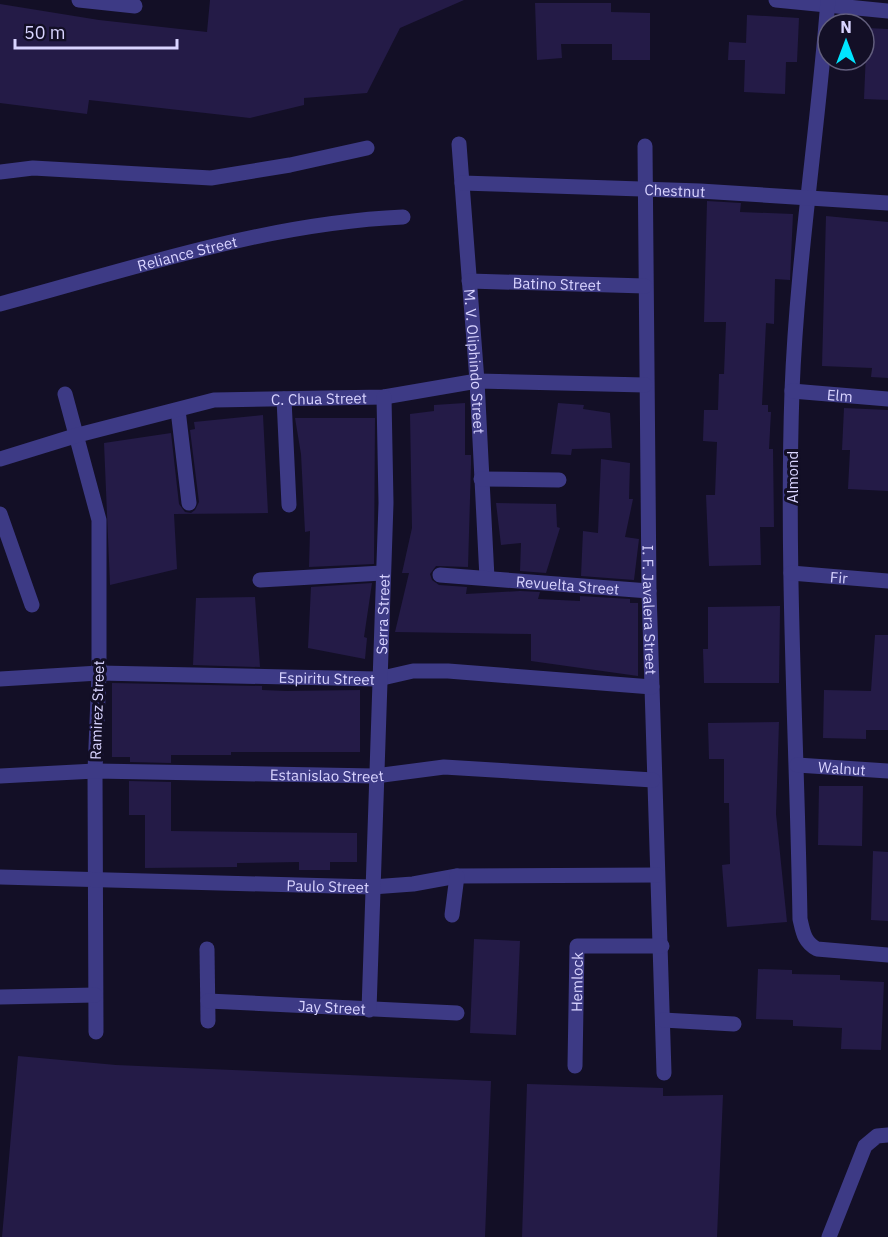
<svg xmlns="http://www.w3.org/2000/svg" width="888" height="1237" viewBox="0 0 888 1237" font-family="'IBM Plex Sans',sans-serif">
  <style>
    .building { fill: #241b47 }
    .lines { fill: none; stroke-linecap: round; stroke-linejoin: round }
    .minor { stroke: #3d3a85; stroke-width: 15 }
    .labels { text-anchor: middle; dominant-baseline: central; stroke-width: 6; stroke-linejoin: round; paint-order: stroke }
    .street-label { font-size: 15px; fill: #d9d4ff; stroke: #130f26 }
  </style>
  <rect width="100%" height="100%" fill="#130f26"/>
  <g class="building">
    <path d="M210 0H464L400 28 367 93 304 98V105L250 118 89 100 87 114 0 103V4L99 20 207 32Z"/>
    <path d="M535 3H611V12L650 13V60H612V44H561L562 58 537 60Z"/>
    <path d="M747 15 799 18 797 62H786L785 94 744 92 745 60H728L729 42 746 43Z"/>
    <path d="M867 28 888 29V100L864 99Z"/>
    <path d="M707 201 741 203 740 212 793 214 790 280 775 279 774 324 766 323 762 405H768V412H771L769 449H773L774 527H760L761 565 709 566 706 495H715L717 442 703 441 704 410H718L719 374H724L726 322H704Z"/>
    <path d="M826 216 888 222V378L871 377 872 368 822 366Z"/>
    <path d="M465 403V455H471V465L468 567 436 566 430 574 432 580 439 585 467 587 466 594 520 591 540 592 538 599 580 601V596L630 599V603H638V676L531 661V634L395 632 409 573H402L412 528 410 414 434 411V405Z"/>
    <path d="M558 403 584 405 583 409 610 413 612 448 572 449 571 455 551 454Z"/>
    <path d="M844 408 888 410V491L848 489 850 450H842Z"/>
    <path d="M263 415 268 513 174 514 177 569 110 585 104 443 171 433 179 504 185 512 191 513 195 510 199 502 190 430 195 429 194 422Z"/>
    <path d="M295 418H375L374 564 309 567 310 531 305 532 301 454Z"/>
    <path d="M601 459 630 463 629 499H633L625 537 639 539 634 580 581 576 583 531 598 533Z"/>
    <path d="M496 503 556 504 557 527 560 528 546 573 520 571 521 543 501 545Z"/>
    <path d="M372 583 364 637 367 638 365 659 308 648 311 587Z"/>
    <path d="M255 597 260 667 193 665 196 598Z"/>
    <path d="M780 606 779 683H704L703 649H708V607Z"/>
    <path d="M875 635H888V730H866V739L823 738 824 690 871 691Z"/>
    <path d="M112 683 262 686V690L286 691 360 690V752H231V755H171V763L130 762V757H112Z"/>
    <path d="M779 722 776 814 787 922 727 927 722 865 730 864 729 803H724V759H709L708 723Z"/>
    <path d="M129 781 171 782V831L357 833V862H330V870H299V862L237 863V867L145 868V815H129Z"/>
    <path d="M819 786H863L862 846 818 845Z"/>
    <path d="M873 851 888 852V921L871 920Z"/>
    <path d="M474 939 520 941 516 1035 470 1033Z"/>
    <path d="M758 969 792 970V974L840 975V980L884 982 881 1050 841 1049 842 1028 793 1026V1020L756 1019Z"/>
    <path d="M18 1056 116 1065 491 1081 485 1237H2Z"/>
    <path d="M527 1084 663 1088V1096L723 1095 717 1237H522Z"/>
  </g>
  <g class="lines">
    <g class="minor">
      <path d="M79 0 135 6"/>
      <path d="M776 0 888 11"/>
      <path d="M828 0C818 130 797 261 792 391 786 567 797 743 800 919 803 932 804 942 817 949L888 955"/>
      <path id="s1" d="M459 144 477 381 487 578"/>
      <path id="s2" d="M645 146 649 591 664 1073"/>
      <path d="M0 172 33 168 211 178 290 165 367 148"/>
      <path id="s3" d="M462 183 700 191 888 203"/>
      <path id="s4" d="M469 281 645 286"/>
      <path id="s5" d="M0 304C131 269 266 223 403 217"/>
      <path id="s6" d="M792 391 888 399"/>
      <path d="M65 394 99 520V673L95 771 96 1032"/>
      <path d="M284 399 289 505"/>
      <path d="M178 410 189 503"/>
      <path id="s7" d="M0 459 78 435 214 400 384 397 477 381 645 385"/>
      <path d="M481 479 559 480"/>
      <path d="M0 514 32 605"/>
      <path id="s8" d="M791 573 888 581"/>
      <path id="s9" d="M440 575 649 591"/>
      <path d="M260 580 382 573"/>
      <path id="s10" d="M0 679 99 673 378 679 413 671H448L652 687"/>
      <path id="s11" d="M797 765 888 771"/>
      <path id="s12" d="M0 776 95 771 375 776 444 767 653 780"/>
      <path id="s13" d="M0 877 372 887 413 884 457 876 657 875"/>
      <path d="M452 915 457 876"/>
      <path d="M207 949 208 1021"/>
      <path d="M0 997 95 995"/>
      <path id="s14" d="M208 1001 457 1013"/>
      <path id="s15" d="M369 1010 386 503 384 397"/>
      <path d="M663 1020 734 1024"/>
      <path id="s16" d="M575 1066 577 946H662"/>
      <path d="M829 1237 865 1146 877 1136 888 1135"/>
    </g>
  </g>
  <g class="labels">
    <g class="street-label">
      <text stroke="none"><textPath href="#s3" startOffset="213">Chestnut</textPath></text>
      <text stroke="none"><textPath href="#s5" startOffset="194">Reliance Street</textPath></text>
      <text stroke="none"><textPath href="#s4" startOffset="88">Batino Street</textPath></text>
      <text stroke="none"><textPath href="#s1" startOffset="218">M. V. Oliphindo Street</textPath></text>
      <text stroke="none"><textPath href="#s6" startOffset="48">Elm</textPath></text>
      <text stroke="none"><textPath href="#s7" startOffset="327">C. Chua Street</textPath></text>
      <text transform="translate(792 477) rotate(-90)">Almond</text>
      <text stroke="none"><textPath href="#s8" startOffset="48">Fir</textPath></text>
      <text stroke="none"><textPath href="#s9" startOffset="128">Revuelta Street</textPath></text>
      <text stroke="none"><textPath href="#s2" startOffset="464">I. F. Javalera Street</textPath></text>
      <text stroke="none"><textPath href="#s15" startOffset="396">Serra Street</textPath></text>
      <text stroke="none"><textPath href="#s10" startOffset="327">Espiritu Street</textPath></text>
      <text transform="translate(97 710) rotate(-88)">Ramirez Street</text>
      <text stroke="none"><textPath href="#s11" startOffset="45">Walnut</textPath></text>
      <text stroke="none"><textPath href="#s12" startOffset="327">Estanislao Street</textPath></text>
      <text stroke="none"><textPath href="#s13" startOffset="328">Paulo Street</textPath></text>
      <text stroke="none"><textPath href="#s16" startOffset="84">Hemlock</textPath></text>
      <text stroke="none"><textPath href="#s14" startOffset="124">Jay Street</textPath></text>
    </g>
  </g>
  <g transform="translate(846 42)"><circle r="28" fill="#130f26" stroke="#625e7d" stroke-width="1.5"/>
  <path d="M0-4.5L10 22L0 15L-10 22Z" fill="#00e5ff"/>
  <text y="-9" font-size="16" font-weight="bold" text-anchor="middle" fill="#d9d4ff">N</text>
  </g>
  <path d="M15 39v9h162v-9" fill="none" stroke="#d9d4ff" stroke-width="3"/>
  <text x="24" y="39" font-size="18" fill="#d9d4ff" stroke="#130f26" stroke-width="4.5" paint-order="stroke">50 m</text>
</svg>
